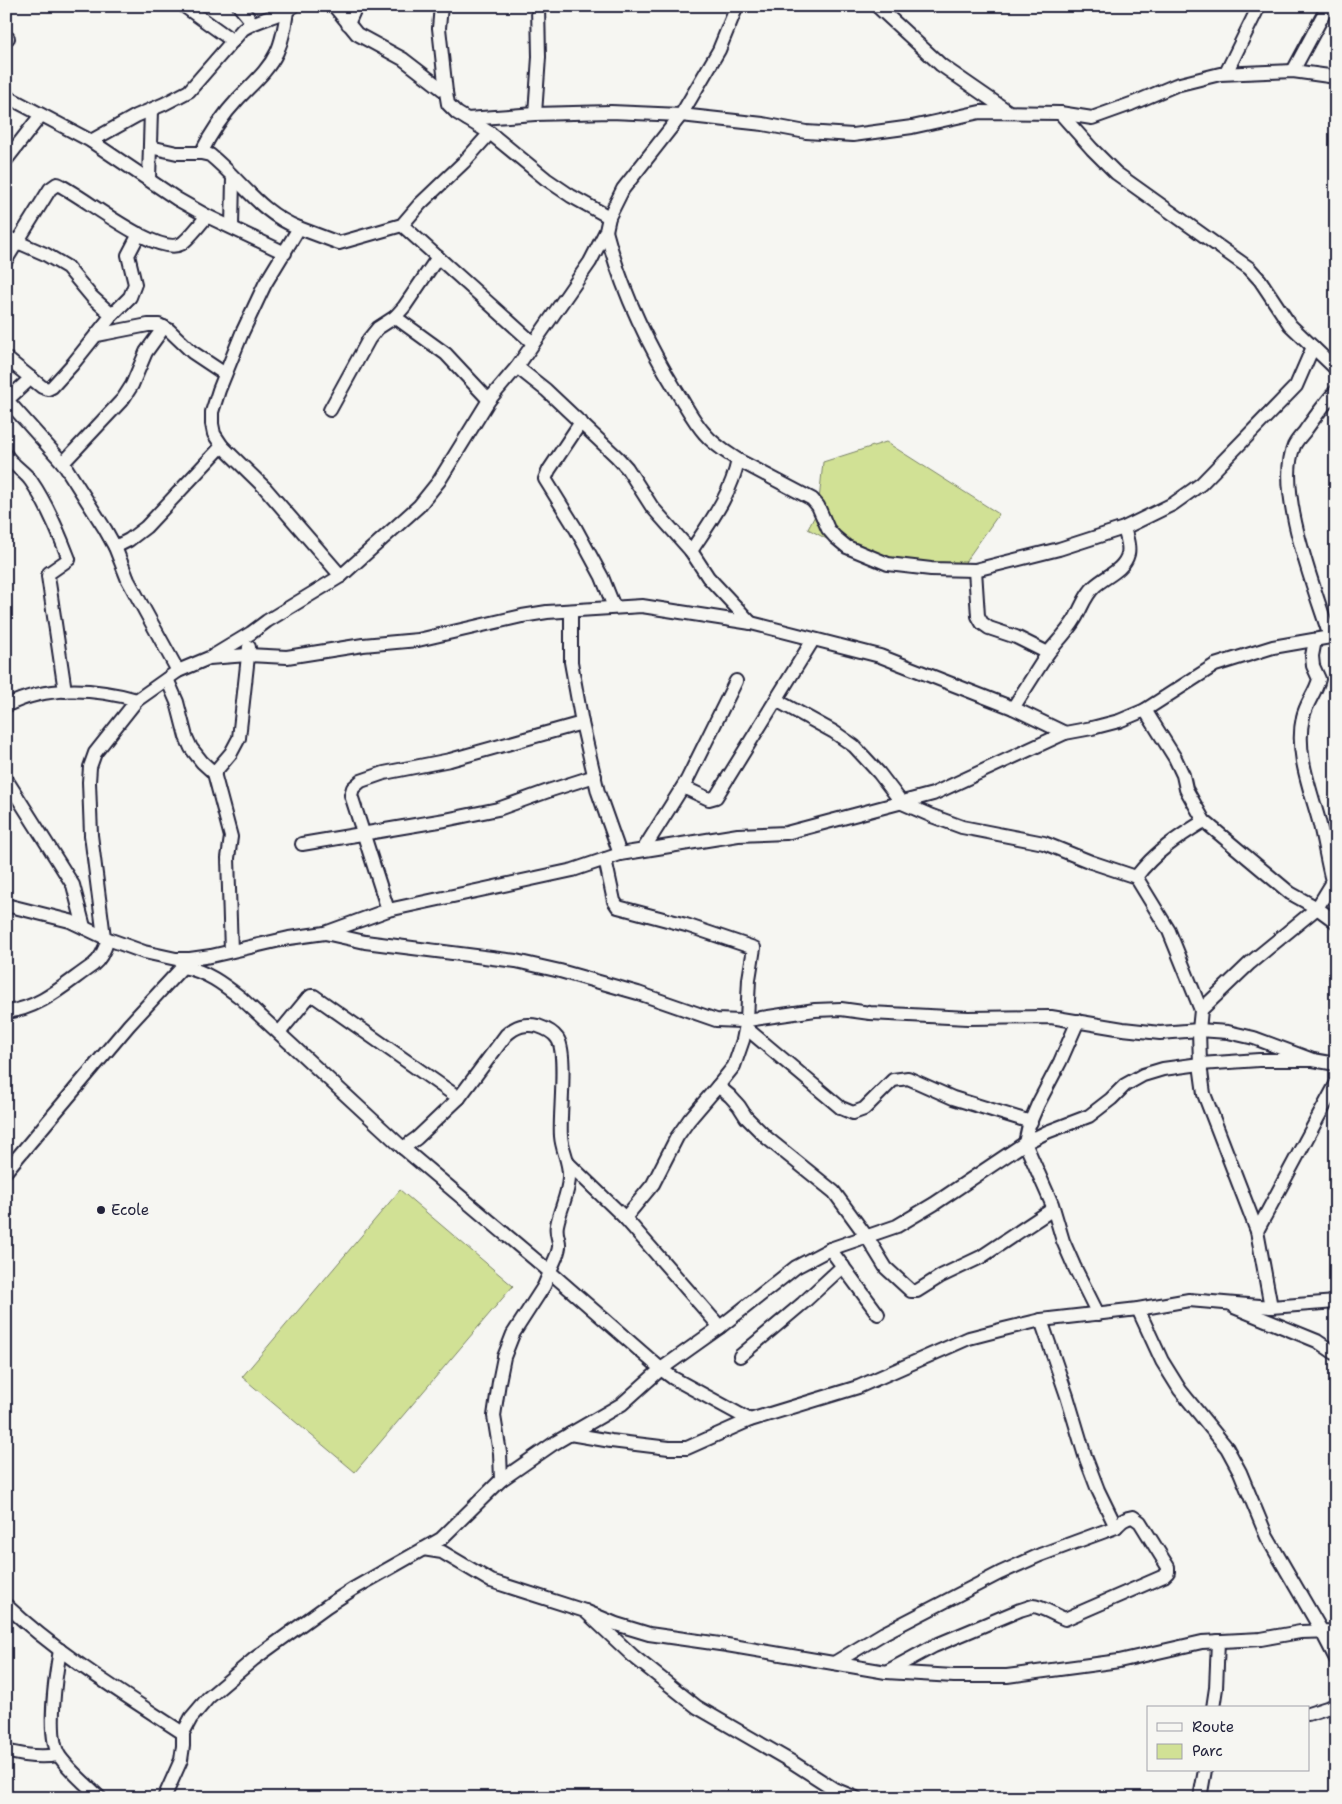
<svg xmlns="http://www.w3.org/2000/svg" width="1342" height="1804" viewBox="0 0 1342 1804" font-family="'Shantell Sans',sans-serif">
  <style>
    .green { fill: #d1e195; stroke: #7a8268 }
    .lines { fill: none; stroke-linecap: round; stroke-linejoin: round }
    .street-casing { stroke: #22223b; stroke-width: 16 }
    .street { stroke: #f6f6f2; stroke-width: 12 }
    .poi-dot { fill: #22223b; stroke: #f6f6f2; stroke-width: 2 }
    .labels { text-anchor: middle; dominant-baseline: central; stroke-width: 4; stroke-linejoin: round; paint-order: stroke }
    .poi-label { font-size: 15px; fill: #22223b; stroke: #f6f6f2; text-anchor: start }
  </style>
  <rect width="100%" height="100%" fill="#f6f6f2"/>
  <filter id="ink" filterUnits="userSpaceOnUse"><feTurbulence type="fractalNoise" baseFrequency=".02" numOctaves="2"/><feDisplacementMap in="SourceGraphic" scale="10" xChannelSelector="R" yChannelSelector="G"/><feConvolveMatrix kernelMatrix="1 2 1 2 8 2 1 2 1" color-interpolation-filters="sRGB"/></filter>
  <g filter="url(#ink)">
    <g class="green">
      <path d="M886 442 999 514 963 565 870 562 808 529 818 510 823 462Z"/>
      <path d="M400 1190 513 1286 355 1472 242 1377Z"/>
    </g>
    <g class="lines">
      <g class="street-casing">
        <g id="street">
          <path d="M184 6 233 41"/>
          <path d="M239 6 252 22"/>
          <path d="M334 6 357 34 403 59 446 92 448 104 457 113 490 133 546 179 571 196 609 217"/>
          <path d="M441 6 439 28 446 92"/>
          <path d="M877 6 941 65 1009 112"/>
          <path d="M348 24 356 6"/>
          <path d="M6 37 8 38"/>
          <path d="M1293 71 1328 6"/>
          <path d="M1226 73 1259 6"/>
          <path d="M6 96 91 141 177 199 207 216 285 253"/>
          <path d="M1060 113 1092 149 1116 173 1249 268 1260 280 1290 325 1336 369"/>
          <path d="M535 114 539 57 538 6"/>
          <path d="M467 119 535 114 611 112 681 115 763 124 806 132 853 135 912 127 980 112 1060 113 1092 118 1131 104 1176 85 1220 74 1293 71 1336 77"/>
          <path d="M91 141 136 116 164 104 189 91 243 29C258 19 278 17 294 6"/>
          <path d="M150 147 177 153H201L210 155C242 181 259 212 299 228"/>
          <path d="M201 153C211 133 223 115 238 99 252 84 268 71 277 52 283 39 285 25 287 11"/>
          <path d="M6 160 41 115"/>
          <path d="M149 179 151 110"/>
          <path d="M402 225 533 343"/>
          <path d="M232 227 233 178"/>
          <path d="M606 231C621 288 646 342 677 392 686 406 694 422 705 434 714 445 726 452 738 460 731 495 710 522 691 551"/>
          <path d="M6 237 45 254 67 267 92 297 112 315"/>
          <path d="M6 260 50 189 57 184C81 194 156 257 181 244 189 239 201 223 207 216"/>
          <path d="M395 317 446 354 489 400"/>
          <path d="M97 335 148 325H159L169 330 192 352 225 374"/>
          <path d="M6 358 42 387 48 389 52 387 72 365 112 315 130 297 135 284 128 255 139 234"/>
          <path d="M517 367 546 390 617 457 627 468 652 507 691 551 708 577 751 623"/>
          <path d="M7 400 63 463 105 529 115 547 128 580 178 671"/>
          <path d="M6 401 31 378"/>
          <path d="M330 410 369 339 378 328 395 317 404 307 438 257"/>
          <path d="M581 422 549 470 545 479 576 529 602 577 614 607"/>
          <path d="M6 455C13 466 24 471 31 481 47 504 59 533 69 559L49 573 48 576 65 691"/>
          <path d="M738 460 812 499 818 506 828 529 835 537 847 547 888 564 931 569 975 570 1059 549 1124 528 1173 504 1201 484 1296 386 1313 347"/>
          <path d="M63 463 123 399 132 385 146 352 164 327"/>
          <path d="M115 547 129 540 146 527 222 446"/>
          <path d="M975 570 978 616 982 623 989 628 1016 637 1048 653C1057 642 1068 631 1075 619 1082 607 1085 595 1095 586 1106 576 1124 570 1128 554 1130 545 1126 536 1124 528"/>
          <path d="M341 576 265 488 222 446 214 434 212 424V412L219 390 242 333 265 284 299 228 339 243 402 225 420 204 464 162 490 133"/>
          <path d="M571 611V662L582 723 598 792 620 854"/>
          <path d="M1330 637C1316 592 1275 490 1294 446 1296 441 1302 435 1305 431 1315 417 1324 404 1336 391"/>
          <path d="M1315 640 1312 656 1313 666 1319 679C1316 692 1306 703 1303 717 1295 752 1310 788 1319 821 1324 841 1327 861 1332 881"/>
          <path d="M213 656 251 633 267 621 341 576 419 506 439 481 489 400 517 367 590 262 606 231 609 217 623 189 681 115 719 50 737 6"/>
          <path d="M167 679 177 702 186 737 191 748 202 762 214 773 231 837 228 858 231 951"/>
          <path d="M776 700 834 732 854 746 879 773 902 803 932 816 962 827 1044 843 1091 862 1136 877 1169 931 1201 1010"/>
          <path d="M6 706C46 685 95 688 137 700"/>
          <path d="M1013 708 1048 653"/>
          <path d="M1145 710 1175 758 1183 775 1186 789 1204 821 1290 893 1317 908 1336 922"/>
          <path d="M214 773 231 753 239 738 249 647"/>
          <path d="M6 779 73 885 84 927"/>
          <path d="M683 787 709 799 716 797 813 640"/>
          <path d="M302 844 445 820 498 809 551 790 595 776"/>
          <path d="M643 850 687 780 736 681"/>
          <path d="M605 859 614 901 618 907 686 925 754 948 749 979 747 1020 743 1040 734 1066 718 1086 730 1096 739 1106 746 1117 767 1138 834 1192 867 1237 886 1268 911 1291H917L941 1276 981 1257 1053 1209"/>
          <path d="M1136 877C1155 852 1178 837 1204 821"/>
          <path d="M6 905 70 921 108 939 144 952 176 959H190L211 956 289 938 325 933 388 910 573 870 620 854 738 835 786 833 933 794 1065 733 1092 728 1119 721 1145 710 1215 665 1273 647 1336 636"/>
          <path d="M388 910 351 795 353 788 361 781 384 773 450 760 582 723"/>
          <path d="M325 933 365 942 516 961 560 971 638 993 716 1020 741 1021 815 1010 841 1009 870 1013 968 1018 1051 1017 1123 1029 1160 1033 1199 1030 1228 1032 1254 1038 1313 1060 1336 1064"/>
          <path d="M104 937 91 835 89 782 90 767 95 753 137 700 178 671 209 658 247 655 287 657 363 645 418 640 522 616 547 612 642 606 751 623 880 656 1013 708 1065 733"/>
          <path d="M183 967C206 971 223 984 241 998L403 1148 550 1272 544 1286 513 1334 504 1357 499 1382 494 1416 500 1453 501 1480"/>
          <path d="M6 1012C41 1008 65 984 93 965 101 959 105 949 108 939"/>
          <path d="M1078 1021 1060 1062 1038 1104 1029 1125 1025 1143 1052 1204 1063 1241 1074 1266 1098 1314"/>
          <path d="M746 1028 841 1108 853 1113 864 1109 893 1080 908 1078 953 1098 1031 1122"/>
          <path d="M279 1033 307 999 311 996H314L459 1098 417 1138 403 1148"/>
          <path d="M459 1098 506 1035C516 1026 525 1023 538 1026 544 1028 553 1032 557 1038 568 1051 559 1117 561 1136 562 1151 570 1162 569 1177 569 1193 560 1209 557 1225 555 1235 560 1239 559 1247 558 1256 552 1264 550 1272L661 1369 673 1378 750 1420"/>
          <path d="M569 1164 625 1218 720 1327"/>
          <path d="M6 1171 129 1025 188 961"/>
          <path d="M625 1218 653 1184 677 1137 689 1120 718 1086"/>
          <path d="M1257 1231 1336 1084"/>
          <path d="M830 1249 878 1314"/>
          <path d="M1234 1307 1317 1341 1336 1354"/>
          <path d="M1271 1307 1257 1231 1204 1094 1200 1064 1199 1030 1201 1010 1250 963 1317 908 1336 877"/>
          <path d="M1138 1309 1162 1361 1180 1390 1227 1448 1240 1472 1267 1537 1321 1630 1336 1659"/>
          <path d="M740 1356 803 1303 843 1266"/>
          <path d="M570 1434 611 1441 669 1448H687L750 1420 858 1387 969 1338 1004 1329 1041 1320 1138 1309 1189 1300 1271 1307 1336 1302"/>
          <path d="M423 1549 442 1552 491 1581 585 1611 633 1656 697 1707 792 1762 834 1789 856 1798"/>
          <path d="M6 1605C59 1655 122 1693 183 1733"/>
          <path d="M585 1611 616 1624 649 1634 727 1645 886 1672 954 1676H1007L1119 1661 1202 1642 1261 1639 1300 1632 1336 1631"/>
          <path d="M60 1650C56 1673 46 1738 60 1757 71 1772 87 1785 100 1798"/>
          <path d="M834 1663 884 1633 1000 1573 1040 1555 1116 1527 1098 1490 1085 1456 1067 1396 1041 1320"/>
          <path d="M886 1672 934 1646 1020 1610C1024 1609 1029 1607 1033 1606 1041 1606 1056 1616 1065 1619L1164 1576 1168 1572V1567L1140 1522 1133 1517C1125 1518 1122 1521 1116 1527"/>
          <path d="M1213 1708 1216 1688 1218 1641"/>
          <path d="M1308 1714 1336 1705"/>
          <path d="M6 1751C24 1756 40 1758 58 1755"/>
          <path d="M164 1798 181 1760 183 1746V1733L191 1718 208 1698 254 1659 327 1606 353 1589 441 1539 501 1480 553 1444 622 1404 661 1369 720 1327 796 1267 830 1249 897 1226 934 1204 1025 1143 1047 1132 1089 1116 1111 1099 1125 1085 1143 1075 1163 1069 1200 1064 1259 1060H1313"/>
          <path d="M1200 1798 1205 1770"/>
        </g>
      </g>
      <use href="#street" class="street"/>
    </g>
  </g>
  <circle class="poi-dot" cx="101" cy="1210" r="5"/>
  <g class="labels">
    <g class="poi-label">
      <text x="111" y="1210">Ecole</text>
    </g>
  </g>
  <rect width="1342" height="1804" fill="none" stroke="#f6f6f2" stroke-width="25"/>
  <rect x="12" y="12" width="1317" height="1779" fill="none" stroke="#22223b" stroke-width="2" filter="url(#ink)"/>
  <rect x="1147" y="1706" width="162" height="65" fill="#f6f6f2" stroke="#a1a1a9"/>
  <rect x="1157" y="1723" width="25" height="8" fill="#f6f6f2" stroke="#a1a1a9"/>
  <text x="1192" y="1732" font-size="15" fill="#22223b">Route</text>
  <rect x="1157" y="1744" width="25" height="15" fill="#d1e195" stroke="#a1a1a9"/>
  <text x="1192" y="1756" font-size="15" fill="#22223b">Parc</text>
</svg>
